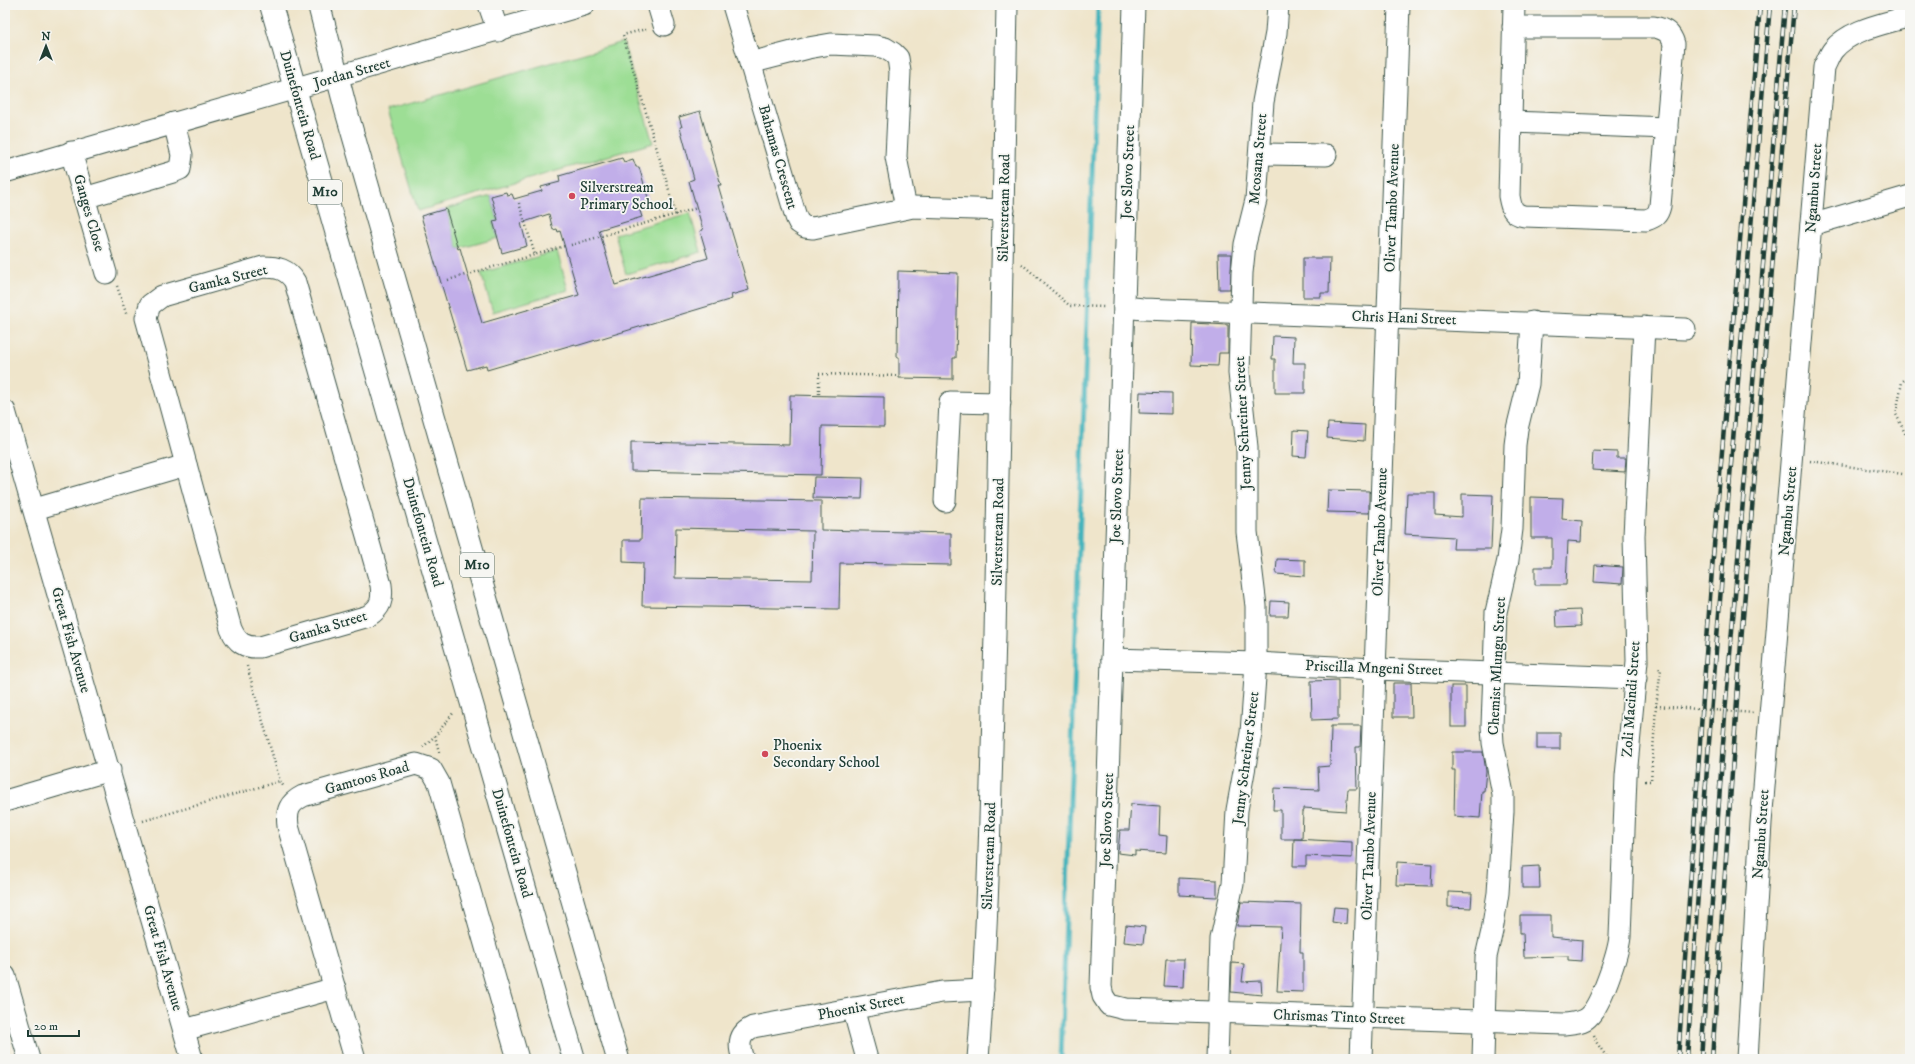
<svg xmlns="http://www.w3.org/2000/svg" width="1915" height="1064" viewBox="0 0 1915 1064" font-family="'IM FELL DW Pica',serif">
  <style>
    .green { fill: #9dde95; stroke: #5e8e64 }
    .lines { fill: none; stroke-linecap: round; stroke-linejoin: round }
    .stream { stroke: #44b4bc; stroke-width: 5 }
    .building { fill: #c1aee9; fill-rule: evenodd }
    .minor-casing { stroke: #3e564b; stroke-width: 23 }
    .major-casing { stroke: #3e564b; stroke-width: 24 }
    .path { stroke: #3e564b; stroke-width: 2.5; stroke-dasharray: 1 3; stroke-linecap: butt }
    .minor { stroke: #fff; stroke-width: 21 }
    .major { stroke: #fff; stroke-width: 22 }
    .rail-casing { stroke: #1f3d34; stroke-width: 4.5 }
    .rail { stroke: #f6f6f2; stroke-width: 3; stroke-dasharray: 9; stroke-linecap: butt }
    .path-bridge { stroke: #3e564b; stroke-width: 2.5; stroke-dasharray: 1 3; stroke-linecap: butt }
    .poi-dot { fill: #d1495b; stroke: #f6f6f2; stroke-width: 1.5 }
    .labels { text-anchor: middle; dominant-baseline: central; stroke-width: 3.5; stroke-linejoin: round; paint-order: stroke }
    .shield { fill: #f6f6f2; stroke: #60746d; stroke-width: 1 }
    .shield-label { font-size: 14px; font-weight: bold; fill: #1f3d34 }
    .street-label { font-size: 15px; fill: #1f3d34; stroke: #f6f6f2 }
    .poi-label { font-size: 15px; fill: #1f3d34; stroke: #f6f6f2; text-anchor: start }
  </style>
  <rect width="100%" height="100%" fill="#f6f6f2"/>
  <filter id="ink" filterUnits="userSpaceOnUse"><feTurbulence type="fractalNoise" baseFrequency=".025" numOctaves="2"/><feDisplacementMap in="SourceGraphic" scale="8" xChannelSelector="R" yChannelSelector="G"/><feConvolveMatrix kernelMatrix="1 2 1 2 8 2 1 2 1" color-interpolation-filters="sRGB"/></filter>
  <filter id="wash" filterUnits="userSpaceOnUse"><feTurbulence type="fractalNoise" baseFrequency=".012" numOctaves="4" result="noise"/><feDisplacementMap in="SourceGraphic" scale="16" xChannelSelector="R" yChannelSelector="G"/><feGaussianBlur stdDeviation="0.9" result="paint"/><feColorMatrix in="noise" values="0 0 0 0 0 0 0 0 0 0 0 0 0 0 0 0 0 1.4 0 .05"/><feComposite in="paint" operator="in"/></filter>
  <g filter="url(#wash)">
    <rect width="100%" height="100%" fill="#efe5cb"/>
    <g class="green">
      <path d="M623 42 653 143 418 211 388 110Z"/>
      <path d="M491 196 498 220 493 222 498 238 458 249 446 209Z"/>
      <path d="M690 213 701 252 626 274 615 234Z"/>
      <path d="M557 251 568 290 493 312 481 273Z"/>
    </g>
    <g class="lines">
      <path class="stream" d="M1061 1059 1098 5"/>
    </g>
    <g id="blocks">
      <g class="building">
        <path d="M700 111 721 185H718L749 290 731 295 732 299 576 346 575 344 487 370 486 365 467 370 421 216 446 209 458 249 460 248 482 323 579 295 560 231 558 232 557 229 553 230 549 214 521 223 527 246 502 253 493 221 498 220 491 196 506 192 507 195 512 194 514 199 542 191 541 187 560 182 559 176 622 158 624 162 633 159 636 167H639L649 201 638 205 642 217 599 230 615 285 708 258 700 231 703 230 689 181 694 179 680 127H682L679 117Z"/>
        <path d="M1218 254H1232L1230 289H1219Z"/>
        <path d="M1303 258H1330L1329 293H1321V297H1303Z"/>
        <path d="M898 271 958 273 956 358H953V379L899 378V357H897Z"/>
        <path d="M1192 323 1228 325V353H1219L1218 366 1191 365Z"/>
        <path d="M1273 336 1294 337 1293 363H1305V393H1275V359H1272Z"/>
        <path d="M1140 392 1172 393V414L1139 413Z"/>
        <path d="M790 395 884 397V427L822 426 821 475 631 471V442L789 445Z"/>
        <path d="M1328 423 1365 425 1364 441 1327 438Z"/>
        <path d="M1294 430 1308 431 1306 457 1293 456Z"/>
        <path d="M1593 451 1617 452V458H1626L1625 472 1592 470Z"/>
        <path d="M814 477 863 478 862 499 813 498Z"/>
        <path d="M1328 490 1369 491V513L1327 512Z"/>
        <path d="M1407 493H1435V515L1462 517V494L1493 495 1491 549H1453L1454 537 1405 534Z"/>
        <path d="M1531 497 1563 498 1562 519 1582 521 1581 542 1568 541 1566 585H1535V567H1552V538H1531Z"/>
        <path d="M642 498 821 501V530L951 533V565L840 563 839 609 642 606 643 563 623 562V540H641ZM676 528 813 531 812 580 675 578Z"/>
        <path d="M1277 559 1305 560V576L1276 574Z"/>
        <path d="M1595 565 1623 567 1622 584 1594 582Z"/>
        <path d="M1271 601 1289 602 1288 616H1270Z"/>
        <path d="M1580 610 1581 626 1557 627 1556 611Z"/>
        <path d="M1338 680V719L1312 720 1311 681Z"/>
        <path d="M1393 683H1411L1412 717H1393Z"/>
        <rect x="1451" y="686" width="15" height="41"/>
        <path d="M1331 726H1361L1360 747H1356L1357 789H1348L1346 811 1304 808V811H1303L1302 839H1281V810H1273L1274 788 1319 790 1318 767 1330 766Z"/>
        <rect x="1537" y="733" width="23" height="16"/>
        <path d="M1452 752H1483L1486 771 1484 791H1482L1480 818 1454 816 1455 770H1452Z"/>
        <path d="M1131 804 1160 806 1159 835 1167 836 1166 853 1135 851V855L1118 853 1120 830H1129Z"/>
        <path d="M1294 839 1352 842V858L1306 856V866H1293Z"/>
        <path d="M1397 862 1432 864 1431 886 1396 885Z"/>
        <path d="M1539 866 1540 888H1522V867Z"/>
        <path d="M1179 878 1217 880V897L1179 895Z"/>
        <path d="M1448 892 1472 893 1471 908 1448 907Z"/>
        <path d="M1241 902 1301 904 1300 952H1303V992L1277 991 1281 927 1237 926Z"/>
        <path d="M1334 907 1347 908 1346 924 1332 922Z"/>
        <path d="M1520 915H1551V937L1582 940 1581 961 1568 960V956L1524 957 1523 933H1520Z"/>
        <path d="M1126 925 1145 927 1143 944 1124 942Z"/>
        <path d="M1166 959H1184L1183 987 1164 986Z"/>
        <path d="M1232 963 1244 964 1242 982 1261 981 1262 995 1231 992Z"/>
      </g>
    </g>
  </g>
  <g filter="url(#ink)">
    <use href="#blocks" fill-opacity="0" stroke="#3e564b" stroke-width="1"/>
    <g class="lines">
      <g class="minor-casing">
        <g id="minor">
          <path d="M489 5 498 31"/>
          <path d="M658 5 664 25"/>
          <path d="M733 5 796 217 799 223 805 227 813 228 913 207 1004 210"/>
          <path d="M1134 5 1101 987 1103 996 1109 1005 1125 1009 1564 1024C1572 1023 1582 1023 1588 1017 1601 1006 1618 954 1620 937L1626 776 1637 661 1634 536 1644 327"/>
          <path d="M1513 27H1654C1665 29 1671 33 1674 44L1660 206C1658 215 1655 217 1646 220L1524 216C1512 214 1511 207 1509 196L1514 5"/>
          <path d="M750 63 808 48 831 44 876 46 885 48 893 53 898 58 900 72 896 157 906 208"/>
          <path d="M1511 122 1667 128"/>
          <path d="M71 152 106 273"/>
          <path d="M1260 154 1326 155"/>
          <path d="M5 172 584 5"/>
          <path d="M84 198 173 172 180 169 182 155 174 123"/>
          <path d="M1811 225 1910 196"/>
          <path d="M263 267C277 267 288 269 295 282L381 585C383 600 381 608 368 616L260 647C245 648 237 643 231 629L146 318 150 305 162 296Z"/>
          <path d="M1124 307 1143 309 1685 329"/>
          <path d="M5 411 192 1059"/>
          <path d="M945 501 950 402 1000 403"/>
          <path d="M35 509 186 465"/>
          <path d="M1112 659 1256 663 1375 669 1636 678"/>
          <path d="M5 801 110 770"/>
          <path d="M5 976 29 1059"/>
          <path d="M853 1008 867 1059"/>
          <path d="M184 1030 335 988"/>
          <path d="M355 1059 288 826C286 811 289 803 303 796L416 764 431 769 439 783 518 1059"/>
          <path d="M743 1059C738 1045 738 1034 753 1027L942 992 983 990"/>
          <path d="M978 1059C989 918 991 777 995 635 1000 425 1004 215 1007 5"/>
          <path d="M1217 1059 1221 939 1233 884 1237 810 1251 733 1256 663V606L1247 532V447L1239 373 1242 273 1245 244 1256 200 1263 102 1276 33 1278 5"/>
          <path d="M1361 1059 1399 5"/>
          <path d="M1483 1059 1486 957 1492 931 1498 893 1503 811V794L1493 743 1492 726 1496 612 1508 560 1512 529 1515 445 1517 429 1528 384 1532 322"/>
          <path d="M1747 1059 1761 823 1824 67C1827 62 1829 55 1833 50 1850 29 1885 24 1910 16"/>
        </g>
      </g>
      <g class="major-casing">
        <g id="major">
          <path d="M271 5 574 1059"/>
          <path d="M319 5 346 110 618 1059"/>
        </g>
      </g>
      <g class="path">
        <path d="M646 29 623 35 669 190"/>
        <path d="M670 195 676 216"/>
        <path d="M519 203 535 255"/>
        <path d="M571 245 697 208"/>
        <path d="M1022 264 1070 306 1105 307"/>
        <path d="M448 280 565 246"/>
        <path d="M117 286 127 316"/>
        <path d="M1910 375 1902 382 1896 414 1910 444"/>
        <path d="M819 394V374L899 376"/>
        <path d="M1810 461 1910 475"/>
        <path d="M247 666 280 781 284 787"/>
        <path d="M423 747 435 736"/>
        <path d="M439 752 435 736 454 712"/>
        <path d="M1645 781H1651L1656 706 1661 669 1656 667"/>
        <path d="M143 821 280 781"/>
        <path d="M1594 1035 1597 1043 1608 1059"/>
      </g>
      <use href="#minor" class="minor"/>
      <use href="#major" class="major"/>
      <g class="rail-casing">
        <g id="rail">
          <path d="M1678 1059 1712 569 1760 5"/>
          <path d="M1687 1059C1709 707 1740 356 1770 5"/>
          <path d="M1701 1059 1726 701 1785 5"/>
          <path d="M1712 1059 1742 629 1794 5"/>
        </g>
      </g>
      <use href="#rail" class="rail"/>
      <path class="path-bridge" d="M1656 706 1754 713"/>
    </g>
  </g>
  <g class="poi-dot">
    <circle cx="572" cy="196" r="4"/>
    <circle cx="765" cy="754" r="4"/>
  </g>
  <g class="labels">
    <g class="shield">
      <rect x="308" y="180" width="34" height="24" rx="3"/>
      <rect x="460" y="553" width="34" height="24" rx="3"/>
    </g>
    <g class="shield-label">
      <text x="325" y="192">M10</text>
      <text x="477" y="565">M10</text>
    </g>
    <g class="street-label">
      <text transform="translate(352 73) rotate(-16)">Jordan Street</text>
      <text transform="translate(300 105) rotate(74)">Duinefontein Road</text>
      <text transform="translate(778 157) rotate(74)">Bahamas Crescent</text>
      <text transform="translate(1258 159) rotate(-85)">Mcosana Street</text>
      <text transform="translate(1128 172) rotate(-88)">Joe Slovo Street</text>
      <text transform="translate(1814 188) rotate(-86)">Ngambu Street</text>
      <text transform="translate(1004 208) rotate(-89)">Silverstream Road</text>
      <text transform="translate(1392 208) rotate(-88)">Oliver Tambo Avenue</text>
      <text transform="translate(89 213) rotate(74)">Ganges Close</text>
      <text transform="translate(228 279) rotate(-14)">Gamka Street</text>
      <text transform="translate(1404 318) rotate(2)">Chris Hani Street</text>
      <text transform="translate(1243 423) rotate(-93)">Jenny Schreiner Street</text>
      <text transform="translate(1117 496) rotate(-88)">Joe Slovo Street</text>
      <text transform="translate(1788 511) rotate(-85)">Ngambu Street</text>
      <text transform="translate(423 532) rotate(74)">Duinefontein Road</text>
      <text transform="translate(998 532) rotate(-89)">Silverstream Road</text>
      <text transform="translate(1380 532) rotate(-88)">Oliver Tambo Avenue</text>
      <text transform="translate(328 627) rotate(-17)">Gamka Street</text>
      <text transform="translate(71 640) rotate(74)">Great Fish Avenue</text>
      <text transform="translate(1497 666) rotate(-87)">Chemist Mlungu Street</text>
      <text transform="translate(1374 668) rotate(2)">Priscilla Mngeni Street</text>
      <text transform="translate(1631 699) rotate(-86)">Zoli Macindi Street</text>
      <text transform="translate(1246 758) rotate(-83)">Jenny Schreiner Street</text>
      <text transform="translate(367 778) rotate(-16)">Gamtoos Road</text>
      <text transform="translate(1107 820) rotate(-88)">Joe Slovo Street</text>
      <text transform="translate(1761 834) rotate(-86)">Ngambu Street</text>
      <text transform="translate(512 843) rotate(74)">Duinefontein Road</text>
      <text transform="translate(989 856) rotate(-88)">Silverstream Road</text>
      <text transform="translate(1369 856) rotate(-88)">Oliver Tambo Avenue</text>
      <text transform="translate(163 958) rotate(74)">Great Fish Avenue</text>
      <text transform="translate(861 1007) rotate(-11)">Phoenix Street</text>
      <text transform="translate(1339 1017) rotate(2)">Chrismas Tinto Street</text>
    </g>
    <g class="poi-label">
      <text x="580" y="187">Silverstream<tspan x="580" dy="17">Primary School</tspan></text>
      <text x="773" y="745">Phoenix<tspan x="773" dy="17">Secondary School</tspan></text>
    </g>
  </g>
  <rect width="1915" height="1064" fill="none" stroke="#f6f6f2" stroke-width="20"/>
  <g transform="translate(46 46)" stroke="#f6f6f2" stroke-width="3" paint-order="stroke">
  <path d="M0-3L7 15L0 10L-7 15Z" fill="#1f3d34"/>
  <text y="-6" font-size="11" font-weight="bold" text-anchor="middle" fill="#1f3d34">N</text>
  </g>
  <path d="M28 1030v6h51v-6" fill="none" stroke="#1f3d34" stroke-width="2"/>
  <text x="34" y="1030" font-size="12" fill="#1f3d34" stroke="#f6f6f2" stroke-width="3" paint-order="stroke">20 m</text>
</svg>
